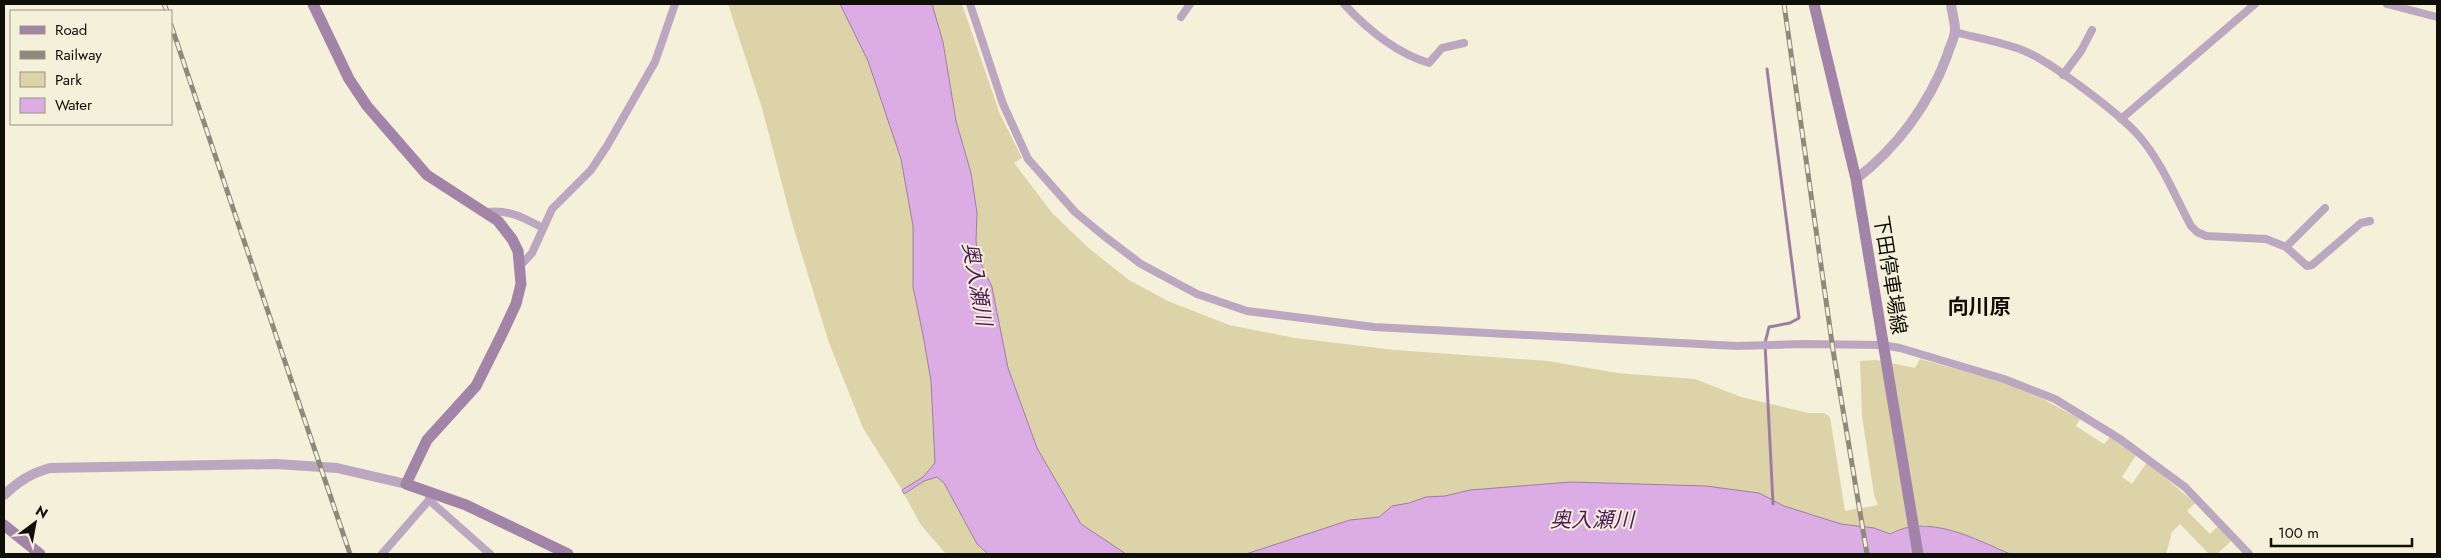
<svg xmlns="http://www.w3.org/2000/svg" width="2441" height="558" viewBox="0 0 2441 558" font-family="Jost,'Noto Sans JP',sans-serif">
  <style>
    .green { fill: #ddd3a9 }
    .water { fill: #dcade5; stroke: #9e7da2 }
    .lines { fill: none; stroke-linecap: round; stroke-linejoin: round }
    .stream { stroke: #9e7da2; stroke-width: 3 }
    .minor { stroke: #bca7c0; stroke-width: 8 }
    .tertiary { stroke: #bca7c0; stroke-width: 10 }
    .secondary { stroke: #a284a8; stroke-width: 11 }
    .rail-casing { stroke: #8d8a7b; stroke-width: 5 }
    .rail { stroke: #f5f0da; stroke-width: 3; stroke-dasharray: 9; stroke-linecap: butt }
    .labels { text-anchor: middle; dominant-baseline: central; stroke-width: 4; stroke-linejoin: round; paint-order: stroke }
    .street-label { font-size: 20px; fill: #0f0e07; stroke: #f5f0da }
    .water-label { font-size: 21px; font-style: italic; fill: #51195b; stroke: #f5f0da }
    .neighbourhood-label { font-size: 21px; font-weight: bold; fill: #0f0e07; stroke: #f5f0da }
  </style>
  <rect width="100%" height="100%" fill="#f5f0da"/>
  <g class="green">
    <path d="M728 4H840L868 61 901 159 913 226V287L923 335 931 381 935 463 923 477 902 490 863 428 829 343 793 226 762 108Z"/>
    <path d="M932 4H962L1000 114 1022 158 1014 163 1053 214 1091 250 1129 280 1168 301 1229 325 1295 338 1395 350 1548 361 1617 373 1695 379 1741 397 1808 413H1824L1830 417 1845 511 1878 505 1874 495 1862 416 1860 361 1876 360 1915 368 1920 359 2002 382 2043 399 2080 419 2076 426 2104 444 2110 437 2136 455 2122 477 2132 484 2147 462 2195 503 2187 511 2210 534 2218 526 2231 541 2217 554H2209L2180 524 2172 532 2166 554H2010L1967 536 1925 525 1897 530 1890 534 1874 528 1841 524 1784 506 1759 493 1706 486 1571 482 1470 490 1445 496 1426 497 1409 503 1393 506 1379 517 1350 520 1246 554H1126L1114 548 1081 524 1060 489 1037 448 1008 368 992 287 978 257 976 241 977 213 971 173 956 121 943 42Z"/>
    <path d="M937 477 944 483 977 544 988 554H946L921 525 904 494 924 481Z"/>
  </g>
  <g class="water">
    <path d="M840 4H932L943 42 956 121 971 173 977 213 976 241 978 257 992 287 1008 368 1037 448 1081 524 1126 554H988L977 544 944 483 937 477 924 481 904 494 902 490 923 477 935 463 931 381 923 335 913 287V226L901 159 868 61Z"/>
    <path d="M1571 482 1706 486 1759 493 1784 506 1841 524 1874 528 1890 534C1928 513 1975 539 2010 554H1246L1350 520 1379 517 1392 506 1409 503 1426 497 1445 496 1470 490Z"/>
  </g>
  <g class="lines">
    <path class="stream" d="M1767 69 1799 318 1790 323 1769 327 1765 343 1773 504"/>
    <g class="minor">
      <path d="M970 4 1003 104 1028 159 1075 212 1104 236 1141 264 1197 294 1247 311 1374 327 1737 346 1804 344 1882 345 1900 348 2004 379 2055 399 2120 439 2185 487 2249 554"/>
      <path d="M1344 4C1367 29 1396 53 1429 63L1442 48 1464 43"/>
      <path d="M2387 4 2437 17"/>
      <path d="M1181 17 1190 4"/>
      <path d="M1955 32C1977 38 2001 42 2022 50 2049 60 2120 114 2139 136 2161 161 2175 196 2191 226L2197 232 2206 236 2266 239 2286 247 2325 208"/>
      <path d="M2063 75 2081 51 2092 30"/>
      <path d="M2121 119 2255 4"/>
      <path d="M487 212C509 209 524 218 543 228"/>
      <path d="M2286 247 2307 266 2312 265 2361 223 2370 221"/>
      <path d="M520 266 532 253 552 209 591 170 607 146 655 62 675 4"/>
      <path d="M430 492 429 500 490 554"/>
      <path d="M382 554 429 500"/>
    </g>
    <g class="tertiary">
      <path d="M1856 179C1897 148 1929 104 1947 56 1949 48 1955 38 1955 30 1955 22 1952 13 1951 4"/>
      <path d="M4 495C18 482 31 473 50 468L276 464 337 468 406 484"/>
    </g>
    <g class="secondary">
      <path d="M313 4 349 79 367 106 427 175 498 221 512 239 518 251 521 284 516 304 502 334 476 386 427 440 406 484 466 505 568 554"/>
      <path d="M1814 4 1856 179 1918 554"/>
      <path d="M4 525 40 554"/>
    </g>
    <g class="rail-casing">
      <g id="rail">
        <path d="M164 4 167 11"/>
        <path d="M1784 4 1833 350 1867 554"/>
        <path d="M171 25 350 554"/>
      </g>
    </g>
    <use href="#rail" class="rail"/>
  </g>
  <g class="labels">
    <g class="street-label">
      <text transform="translate(1890 275) rotate(81)">下田停車場線</text>
    </g>
    <g class="water-label">
      <text transform="translate(977 284) rotate(80)">奥入瀬川</text>
      <text x="1592" y="520">奥入瀬川</text>
    </g>
    <g class="neighbourhood-label">
      <text x="1979" y="307">向川原</text>
    </g>
  </g>
  <rect width="2441" height="558" fill="none" stroke="#0f0e07" stroke-width="10"/>
  <rect x="10" y="10" width="162" height="115" fill="#f5f0da" stroke="#999686"/>
  <rect x="20" y="26" width="25" height="8" fill="#a284a8" stroke="#999686"/>
  <text x="55" y="35" font-size="15" fill="#0f0e07">Road</text>
  <rect x="20" y="51" width="25" height="8" fill="#8d8a7b" stroke="#999686"/>
  <text x="55" y="60" font-size="15" fill="#0f0e07">Railway</text>
  <rect x="20" y="72" width="25" height="15" fill="#ddd3a9" stroke="#999686"/>
  <text x="55" y="85" font-size="15" fill="#0f0e07">Park</text>
  <rect x="20" y="98" width="25" height="15" fill="#dcade5" stroke="#999686"/>
  <text x="55" y="110" font-size="15" fill="#0f0e07">Water</text>
  <g transform="translate(35 523) rotate(32)" stroke="#f5f0da" stroke-width="4" paint-order="stroke">
  <path d="M0-4L9 19L0 12L-9 19Z" fill="#0f0e07"/>
  <text y="-8" font-size="14" font-weight="bold" text-anchor="middle" fill="#0f0e07">N</text>
  </g>
  <path d="M2271 538v8h141v-8" fill="none" stroke="#0f0e07" stroke-width="2.5"/>
  <text x="2278" y="538" font-size="15" fill="#0f0e07" stroke="#f5f0da" stroke-width="4" paint-order="stroke">100 m</text>
</svg>
